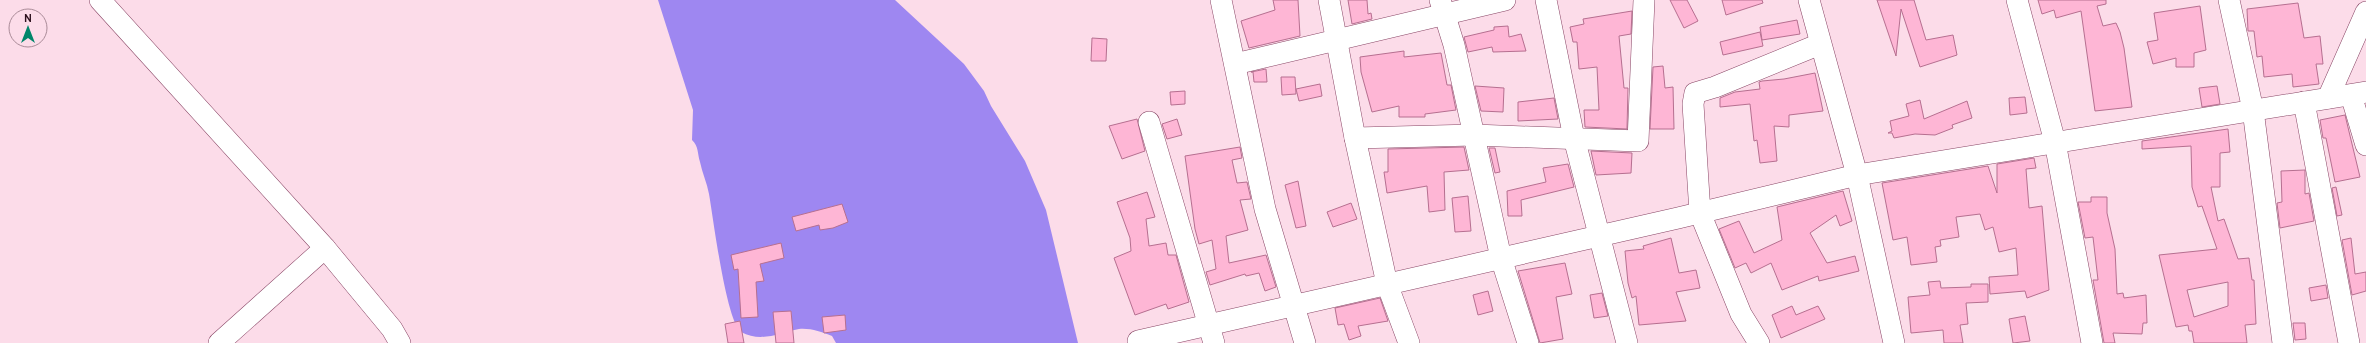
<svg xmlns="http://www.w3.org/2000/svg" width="2366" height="343" viewBox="0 0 2366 343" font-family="Overpass,sans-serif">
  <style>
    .water { fill: #9e87f1 }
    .building { fill: #feb6d5; stroke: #b66f90; fill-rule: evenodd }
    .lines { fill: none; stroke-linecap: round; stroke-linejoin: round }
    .minor-casing { stroke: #884565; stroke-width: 22 }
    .minor { stroke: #fff; stroke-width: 21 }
  </style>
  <rect width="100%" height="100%" fill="#fcdce9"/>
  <path class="water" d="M658 0H895L964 64 984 91 991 106 1025 161 1046 210 1078 343H836L832 336C821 332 811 328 799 329 779 333 761 343 741 332 726 321 713 216 709 194 707 183 702 172 700 162 697 152 699 147 692 140L693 110Z"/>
  <g class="building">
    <path d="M1273 0H1298L1300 36 1249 48 1241 21 1275 10Z"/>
    <path d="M1348 0H1367L1368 14 1371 13 1372 19 1352 24Z"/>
    <path d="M1670 0H1687L1698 21 1684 28Z"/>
    <path d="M1722 0H1762L1763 3 1726 15Z"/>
    <path d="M1877 0H1914L1926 40 1953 35 1957 55 1920 67 1901 9 1896 56Z"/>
    <path d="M2038 0H2106V4L2097 6 2103 26 2116 23 2120 32 2124 48 2132 107 2095 111 2081 11 2056 18 2054 10 2042 14Z"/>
    <path d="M2298 3 2304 38 2320 36 2323 64H2316L2319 84 2293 87 2292 74 2264 77 2262 56 2257 57 2254 31H2248L2247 9Z"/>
    <path d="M2200 6 2206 50 2194 53V67H2176V58L2153 64 2147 42 2158 40 2154 13Z"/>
    <path d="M1632 11 1631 34 1619 36 1624 88H1628L1627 129 1585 127 1584 110H1599L1597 67 1579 69 1577 42H1573L1570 27 1584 24 1583 19Z"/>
    <path d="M1797 20 1800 34 1762 40 1760 27Z"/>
    <path d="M1508 26 1509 37 1521 34 1526 51 1493 52 1492 47 1468 52 1464 37 1494 30V27Z"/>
    <path d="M1760 32 1763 46 1723 55 1720 42Z"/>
    <path d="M1092 38 1107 39 1106 61H1091Z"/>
    <path d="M1404 51V57L1441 53 1447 85H1451L1456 110 1425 114V117H1399V106L1372 112 1361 72 1360 57Z"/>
    <path d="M1663 66 1665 88 1673 87 1674 129H1650L1653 67Z"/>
    <path d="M1266 69 1267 82H1254L1253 72H1251Z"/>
    <path d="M1815 73 1823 111 1789 115V127L1774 126 1777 161 1760 163 1757 140 1754 141 1750 104 1720 107V98L1735 92 1760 89 1759 82 1762 81 1784 79Z"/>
    <path d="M1281 77H1295L1296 94 1282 95Z"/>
    <path d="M1320 84 1322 96 1299 101 1296 89Z"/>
    <path d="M1475 86 1504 88 1503 112 1481 111Z"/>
    <path d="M2217 86 2220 104 2202 107 2199 88Z"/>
    <path d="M1185 91V104L1171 105 1170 92Z"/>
    <path d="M2025 97 2027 113 2010 115 2009 98Z"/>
    <path d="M1554 98 1558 119 1518 121V102Z"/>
    <path d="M1920 100 1924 119 1967 101 1972 118 1952 125 1953 128 1935 135 1915 134 1894 138 1892 133H1888L1892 131 1890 121 1909 116 1906 104Z"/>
    <path d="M2345 115 2360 177 2335 182 2326 138H2323L2320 120Z"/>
    <path d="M1137 119 1145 151 1122 159 1109 126Z"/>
    <path d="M1177 119 1182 135 1167 139 1162 124Z"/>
    <path d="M2228 129 2230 152 2220 153V187H2211L2218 221 2224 219 2238 259 2249 258 2252 280H2254L2256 324 2245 325 2247 343H2194L2192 331H2189L2188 325 2176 327 2159 255 2217 249 2202 206 2198 207 2192 187 2191 146 2142 149V141ZM2228 282V306L2194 317 2187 290Z"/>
    <path d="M1240 147 1242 158 1232 160 1237 183 1247 182 1251 199 1240 200 1248 230 1226 236 1229 263 1266 255 1276 287 1265 291 1259 273 1246 276 1245 274 1210 285 1206 272 1216 269 1212 240 1199 244 1195 229 1185 156Z"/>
    <path d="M1464 147 1469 170 1444 172 1445 210 1429 212 1427 186 1387 193 1384 172H1388V149Z"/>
    <path d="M1489 148H1495L1500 172 1495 173Z"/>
    <path d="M1591 151 1632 153 1631 173 1596 175Z"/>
    <path d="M2034 158 2036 168 2026 169 2029 208 2042 206 2049 290 2027 298 2025 291 1990 294 1989 277 2018 275 2016 248 1999 252 1993 227 1985 230 1980 214 1956 217 1959 237 1940 240 1941 246 1935 247 1937 262 1911 265 1907 237 1893 240 1882 183 1988 166 1997 193V164Z"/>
    <path d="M1568 164 1574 187 1521 200 1522 216H1508L1507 191 1546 182 1543 168Z"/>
    <path d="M2305 170V194L2309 193 2314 221 2280 228 2277 203 2282 202 2281 171Z"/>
    <path d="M1298 181 1306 226 1296 228 1285 185Z"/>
    <path d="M2336 187 2342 215 2337 216 2332 188Z"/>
    <path d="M1843 191 1852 221 1840 226 1836 215 1810 233 1827 263 1855 256 1859 271 1819 281 1818 276 1782 290 1771 263 1751 273 1746 263 1735 268 1719 229 1739 221 1754 253 1782 240 1777 207Z"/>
    <path d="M1147 192 1155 217 1146 219 1149 246 1166 243 1168 255H1176L1189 302 1168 309 1166 304 1135 315 1114 258 1131 251 1130 238 1117 202Z"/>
    <path d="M1468 196 1471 231 1455 232 1452 198Z"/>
    <path d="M2091 197H2107V213L2115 249 2117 294 2123 293 2124 298 2146 295 2147 323H2143L2142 334 2113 333 2115 343H2104L2093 280H2098L2093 237 2085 238 2078 202H2091Z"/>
    <path d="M1351 203 1357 219 1333 227 1327 212Z"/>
    <path d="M842 204 848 222 833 228 820 230 819 225 796 231 792 217Z"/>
    <path d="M1671 238 1679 273 1696 270 1700 288 1676 292 1686 321 1639 325 1636 296 1632 298 1628 283 1625 251 1644 249 1643 246Z"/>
    <path d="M2351 238 2355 274 2366 272V291L2352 295 2342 240Z"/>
    <path d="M781 243 784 258 760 264 764 281 756 282 758 317 741 318 738 269 734 270 731 255Z"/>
    <path d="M1565 263 1572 294 1556 297 1563 339 1540 343 1518 271Z"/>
    <path d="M1940 281 1941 288 1971 287V284H1988V302L1966 303 1968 324 1960 325 1963 343H1944L1943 330 1911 333 1908 297 1930 295 1928 282Z"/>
    <path d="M2326 285 2328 298 2311 301 2309 288Z"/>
    <path d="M1488 291 1493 311 1478 315 1473 295Z"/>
    <path d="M1602 293 1608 316 1594 318 1590 295Z"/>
    <path d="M1380 298 1388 321 1358 326 1361 336 1349 340 1344 324 1338 325 1335 308Z"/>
    <path d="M1792 306 1796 315 1818 306 1825 319 1781 338 1772 315Z"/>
    <path d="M791 311 794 343H776L773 312Z"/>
    <path d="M845 315 846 330 824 333 822 317Z"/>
    <path d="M2025 316 2030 341 2013 343 2009 319Z"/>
    <path d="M740 321 744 343H728L725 324Z"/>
    <path d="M2293 323H2305L2306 339 2295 340Z"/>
  </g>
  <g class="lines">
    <g class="minor-casing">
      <g id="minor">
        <path d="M100 0 325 248 392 329 400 343"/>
        <path d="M1221 0 1265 209 1305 343"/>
        <path d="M1329 0 1355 138 1387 284 1409 343"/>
        <path d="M1440 0 1454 45 1501 258 1528 343"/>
        <path d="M1546 0 1574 138 1627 343"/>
        <path d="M1809 0 1857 175 1894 343"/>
        <path d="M2017 0 2055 142 2092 343"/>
        <path d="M2229 0 2253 110 2283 343"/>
        <path d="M1235 64 1505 0"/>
        <path d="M2351 95 2366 145"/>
        <path d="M2328 98 2366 12"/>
        <path d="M2304 102 2349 343"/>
        <path d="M1149 122 1214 343"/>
        <path d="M1355 138 1474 135 1638 141 1644 0"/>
        <path d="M1138 341 1678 218 1857 175 2366 92"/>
        <path d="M219 343 325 248"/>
        <path d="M1759 343 1741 314 1700 213 1693 104 1695 93 1715 87 1820 44"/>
      </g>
    </g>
    <use href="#minor" class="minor"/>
  </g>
  <g transform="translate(28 28)"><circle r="19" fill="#fcdce9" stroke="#aa8b98"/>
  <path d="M0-3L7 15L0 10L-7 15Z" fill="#00866a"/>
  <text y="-6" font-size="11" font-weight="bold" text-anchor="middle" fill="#2e121f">N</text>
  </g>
</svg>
